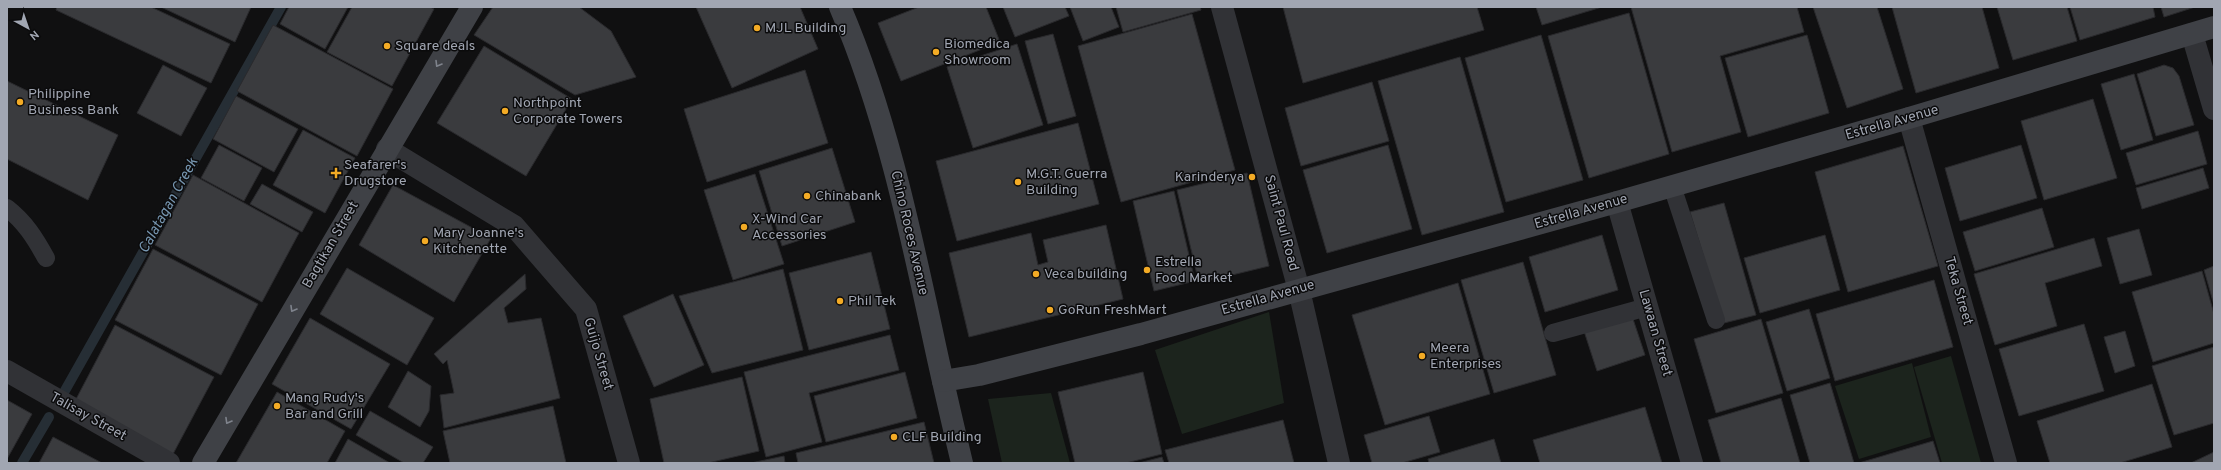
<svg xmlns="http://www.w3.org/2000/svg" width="2221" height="470" viewBox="0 0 2221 470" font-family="Overpass,sans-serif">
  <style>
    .green { fill: #1c241d }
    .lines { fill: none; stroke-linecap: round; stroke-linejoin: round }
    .stream { stroke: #262e35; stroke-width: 10 }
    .building { fill: #3a3b3e; stroke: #2a2a2d }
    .lane { stroke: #313236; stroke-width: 18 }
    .street { stroke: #313236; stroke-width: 22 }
    .secondary { stroke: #3f4146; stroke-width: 22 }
    .oneway { stroke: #7f838c }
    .poi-dot { fill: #f3ab25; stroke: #0b0b0c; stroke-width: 1.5 }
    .labels { text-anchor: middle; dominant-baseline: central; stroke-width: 3; stroke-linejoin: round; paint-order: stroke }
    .poi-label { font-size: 14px; fill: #a1a6b2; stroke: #0b0b0c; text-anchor: start }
    .street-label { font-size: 14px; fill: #a1a6b2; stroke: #0b0b0c }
    .water-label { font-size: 15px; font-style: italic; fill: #7695af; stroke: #0b0b0c }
  </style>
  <rect width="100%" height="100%" fill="#101011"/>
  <g class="green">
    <path d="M1269 312 1284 403 1182 434 1155 350Z"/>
    <path d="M1951 356 1981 463H1942L1914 367Z"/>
    <path d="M1912 363 1931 437 1859 459 1835 386Z"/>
    <path d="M1051 393 1070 463H1002L988 399Z"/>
  </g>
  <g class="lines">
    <g class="stream">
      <path d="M58 403 281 7"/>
      <path d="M22 463 49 417"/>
    </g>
  </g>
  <g class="building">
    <path d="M57 7H151L230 44 211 83 56 10Z"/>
    <path d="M161 7H251L235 42Z"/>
    <path d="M289 7H348L325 49 280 24Z"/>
    <path d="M352 7H430L434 9 392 86 327 52Z"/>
    <path d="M493 7H579L611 31 636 77 575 95 474 35Z"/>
    <path d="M696 7H800L818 49 732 88Z"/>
    <path d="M919 7H986L1000 42 901 81 878 23Z"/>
    <path d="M1003 7H1065L1069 16 1015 37Z"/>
    <path d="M1070 7H1111L1119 27 1083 41Z"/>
    <path d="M1116 7H1200L1201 10 1123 32Z"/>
    <path d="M1283 7H1477L1484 30 1303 83Z"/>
    <path d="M1536 7H1602L1542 25Z"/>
    <path d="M1631 7H1797L1804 32 1720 56 1741 132 1672 152Z"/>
    <path d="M1813 7H1877L1903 89 1847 108Z"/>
    <path d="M1892 7H1982L1999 68 1916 93Z"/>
    <path d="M1997 7H2067L2077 41 2013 60Z"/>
    <path d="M2070 7H2153L2155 17 2080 40Z"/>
    <path d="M2161 7H2195L2164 17Z"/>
    <path d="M1629 13 1669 154 1589 178 1548 36Z"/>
    <path d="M1192 14 1235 170 1121 202 1078 46Z"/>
    <path d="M273 25 393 89 357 156 237 91Z"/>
    <path d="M1053 34 1076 116 1048 124 1025 41Z"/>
    <path d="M1541 35 1583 180 1506 202 1465 58Z"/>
    <path d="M1807 35 1829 113 1748 137 1725 58Z"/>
    <path d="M1017 44 1043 125 973 148 947 67Z"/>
    <path d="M484 46 572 99 526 176 437 123Z"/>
    <path d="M1460 57 1504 212 1422 235 1378 81Z"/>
    <path d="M163 65 207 88 181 136 137 113Z"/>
    <path d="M2164 65 2173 68 2179 76 2194 125 2156 136 2137 74Z"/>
    <path d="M805 70 828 143 707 182 684 109Z"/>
    <path d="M2134 74 2153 140 2121 150 2101 84Z"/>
    <path d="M7 81 118 135 88 200 7 159Z"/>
    <path d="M1372 82 1389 141 1301 166 1285 108Z"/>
    <path d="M236 96 298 129 274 172 213 139Z"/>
    <path d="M2093 99 2117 178 2044 200 2021 121Z"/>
    <path d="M1078 123 1099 204 957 241 936 161Z"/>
    <path d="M303 130 355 158 325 213 273 185Z"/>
    <path d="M2198 131 2207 164 2136 185 2126 153Z"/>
    <path d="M219 145 262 168 244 201 201 178Z"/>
    <path d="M1388 145 1412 229 1327 253 1303 170Z"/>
    <path d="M2021 145 2037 198 1960 221 1945 168Z"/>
    <path d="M1903 146 1938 266 1848 292 1815 172Z"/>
    <path d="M832 148 855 222 782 246 759 171Z"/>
    <path d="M2203 168 2209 188 2142 209 2136 188Z"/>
    <path d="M1247 173 1269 266 1199 283 1177 190Z"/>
    <path d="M755 174 784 264 733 280 704 190Z"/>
    <path d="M193 175 299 233 262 302 155 245Z"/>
    <path d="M262 184 313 212 302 232 250 204Z"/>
    <path d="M393 185 491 238 454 302 359 245Z"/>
    <path d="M1174 191 1195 281 1154 291 1133 201Z"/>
    <path d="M1724 203 1756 315 1724 323 1690 212Z"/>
    <path d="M2042 208 2054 247 1975 271 1963 232Z"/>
    <path d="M1106 225 1123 299 969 337 949 253 1031 233 1038 265 1048 262 1043 240Z"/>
    <path d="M2139 229 2152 275 2120 284 2107 238Z"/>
    <path d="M1602 235 1618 290 1545 312 1529 257Z"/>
    <path d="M1825 235 1840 290 1760 313 1744 258Z"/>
    <path d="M2094 238 2102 266 2045 283 2057 326 1995 345 1974 274Z"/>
    <path d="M153 249 258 304 221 375 115 320Z"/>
    <path d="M871 252 890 329 809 350 789 273Z"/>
    <path d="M1523 262 1556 375 1494 393 1461 280Z"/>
    <path d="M2214 266V305L2204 270Z"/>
    <path d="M347 268 434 318 407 365 320 314Z"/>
    <path d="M783 269 803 350 712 373 679 296Z"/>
    <path d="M2202 271 2214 314V343L2153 362 2132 292Z"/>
    <path d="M525 274 526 289 504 308 508 323 541 318 560 398 444 428 440 395 454 393 447 360 443 364 434 354Z"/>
    <path d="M1934 280 1953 347 1835 381 1816 314Z"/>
    <path d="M1458 283 1490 394 1385 425 1352 315Z"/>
    <path d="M673 294 704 365 654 387 623 316Z"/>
    <path d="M1809 309 1830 378 1787 391 1766 322Z"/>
    <path d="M1631 313 1645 355 1597 371 1583 328Z"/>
    <path d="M310 318 390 364 351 429 272 384Z"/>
    <path d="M1761 319 1783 393 1716 413 1694 339Z"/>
    <path d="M2084 324 2104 391 2019 416 1999 349Z"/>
    <path d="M115 325 214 377 173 454 74 403Z"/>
    <path d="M2125 331 2135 366 2115 373 2104 337Z"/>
    <path d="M890 335 899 370 809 393 822 442 766 457 744 372Z"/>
    <path d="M2214 347V423L2174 435 2152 366Z"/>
    <path d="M408 371 431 386 429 411 420 427 388 407Z"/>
    <path d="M905 372 917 418 826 442 814 396Z"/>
    <path d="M1143 372 1162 454 1126 463H1075L1058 392Z"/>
    <path d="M742 377 759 451 708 463H664L650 399Z"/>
    <path d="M1830 383 1854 463H1810L1790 395Z"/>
    <path d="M2152 384 2172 447 2120 463H2050L2037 421Z"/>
    <path d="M277 392 345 431 327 463H236Z"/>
    <path d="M1781 398 1800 463H1721L1708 420Z"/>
    <path d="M7 400 32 414 7 459Z"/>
    <path d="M553 406 566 463H450L443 431Z"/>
    <path d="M1645 407 1662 463H1540L1533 440Z"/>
    <path d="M370 411 433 447 423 463H404L356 435Z"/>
    <path d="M1429 416 1440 452 1402 463H1372L1364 435Z"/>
    <path d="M1283 420 1294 463H1169L1165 450Z"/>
    <path d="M924 422 934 463H798L796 453Z"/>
    <path d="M53 437 102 463H39Z"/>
    <path d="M348 439 390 463H335Z"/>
    <path d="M1494 439 1501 463H1429L1428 459Z"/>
    <path d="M1933 441 1940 463H1859Z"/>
    <path d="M2214 452V463H2191Z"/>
    <path d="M784 456 785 463H751Z"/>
    <path d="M1162 457 1164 463H1139Z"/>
  </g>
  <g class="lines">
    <g class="lane">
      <path d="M1672 186 1716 320"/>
      <path d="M7 208C25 222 35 238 46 258"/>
      <path d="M1553 333 1647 307"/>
    </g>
    <g class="street">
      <path d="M1222 7 1299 290 1339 463"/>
      <path d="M2192 34 2214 109"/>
      <path d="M1909 118 2006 463"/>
      <path d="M387 149 514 226 586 309 629 463"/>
      <path d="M1617 202 1692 463"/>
      <path d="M7 371 169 463"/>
    </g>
    <g class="secondary">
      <path d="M840 7C885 112 909 225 933 336 942 378 952 421 962 463"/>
      <path d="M943 381 979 375 1141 334 1617 202 1909 118 2214 27"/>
      <path d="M203 463 472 7"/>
    </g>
  </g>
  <defs><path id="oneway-chevron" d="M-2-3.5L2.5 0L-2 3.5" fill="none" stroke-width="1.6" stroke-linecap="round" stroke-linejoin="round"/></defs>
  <g class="oneway">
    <use href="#oneway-chevron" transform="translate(438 64) rotate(121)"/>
    <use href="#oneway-chevron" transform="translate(293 309) rotate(120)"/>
    <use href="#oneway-chevron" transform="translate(228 421) rotate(120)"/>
  </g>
  <g class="poi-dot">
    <circle cx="757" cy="28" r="4"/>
    <circle cx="387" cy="46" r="4"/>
    <circle cx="936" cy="52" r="4"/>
    <circle cx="20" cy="102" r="4"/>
    <circle cx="505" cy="111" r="4"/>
    <path d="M334 167h4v4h4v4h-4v4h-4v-4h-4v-4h4z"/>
    <circle cx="1252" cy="177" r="4"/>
    <circle cx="1018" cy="182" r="4"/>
    <circle cx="807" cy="196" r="4"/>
    <circle cx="744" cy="227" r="4"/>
    <circle cx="425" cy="241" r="4"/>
    <circle cx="1147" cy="270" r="4"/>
    <circle cx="1036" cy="274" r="4"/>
    <circle cx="840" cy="301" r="4"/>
    <circle cx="1050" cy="310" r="4"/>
    <circle cx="1422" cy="356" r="4"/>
    <circle cx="277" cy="406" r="4"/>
    <circle cx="894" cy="437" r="4"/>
  </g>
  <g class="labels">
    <g class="poi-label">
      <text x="765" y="28">MJL Building</text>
      <text x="944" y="44">Biomedica<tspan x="944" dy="16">Showroom</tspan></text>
      <text x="395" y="46">Square deals</text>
      <text x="28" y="94">Philippine<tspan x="28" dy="16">Business Bank</tspan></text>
      <text x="513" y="103">Northpoint<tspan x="513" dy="16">Corporate Towers</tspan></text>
      <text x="344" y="165">Seafarer's<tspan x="344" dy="16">Drugstore</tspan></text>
      <text x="1026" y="174">M.G.T. Guerra<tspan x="1026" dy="16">Building</tspan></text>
      <text x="1244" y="177" text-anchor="end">Karinderya</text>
      <text x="815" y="196">Chinabank</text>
      <text x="752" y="219">X-Wind Car<tspan x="752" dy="16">Accessories</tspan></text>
      <text x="433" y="233">Mary Joanne's<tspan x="433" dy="16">Kitchenette</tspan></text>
      <text x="1155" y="262">Estrella<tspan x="1155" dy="16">Food Market</tspan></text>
      <text x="1044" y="274">Veca building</text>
      <text x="848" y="301">Phil Tek</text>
      <text x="1058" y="310">GoRun FreshMart</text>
      <text x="1430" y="348">Meera<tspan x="1430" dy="16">Enterprises</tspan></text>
      <text x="285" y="398">Mang Rudy's<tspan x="285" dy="16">Bar and Grill</tspan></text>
      <text x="902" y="437">CLF Building</text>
    </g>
    <g class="street-label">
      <text transform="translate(1892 123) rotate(-16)">Estrella Avenue</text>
      <text transform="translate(1581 212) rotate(-16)">Estrella Avenue</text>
      <text transform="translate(1281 223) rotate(75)">Saint Paul Road</text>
      <text transform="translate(909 233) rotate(77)">Chino Roces Avenue</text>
      <text transform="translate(331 245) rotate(-60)">Bagtikan Street</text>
      <text transform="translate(1958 291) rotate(74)">Teka Street</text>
      <text transform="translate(1268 298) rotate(-16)">Estrella Avenue</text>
      <text transform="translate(1655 333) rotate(74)">Lawaan Street</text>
      <text transform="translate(598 354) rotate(74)">Guijo Street</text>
      <text transform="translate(88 417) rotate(29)">Talisay Street</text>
    </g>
    <g class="water-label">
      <text transform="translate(169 206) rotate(-61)">Calatagan Creek</text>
    </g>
  </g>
  <rect width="2221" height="470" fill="none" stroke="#a1a6b2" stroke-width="16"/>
  <g transform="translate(28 28) rotate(140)" stroke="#0b0b0c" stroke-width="3" paint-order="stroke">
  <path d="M0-3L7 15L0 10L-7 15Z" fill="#a1a6b2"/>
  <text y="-6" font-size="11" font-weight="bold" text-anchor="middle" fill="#a1a6b2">N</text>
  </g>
</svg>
